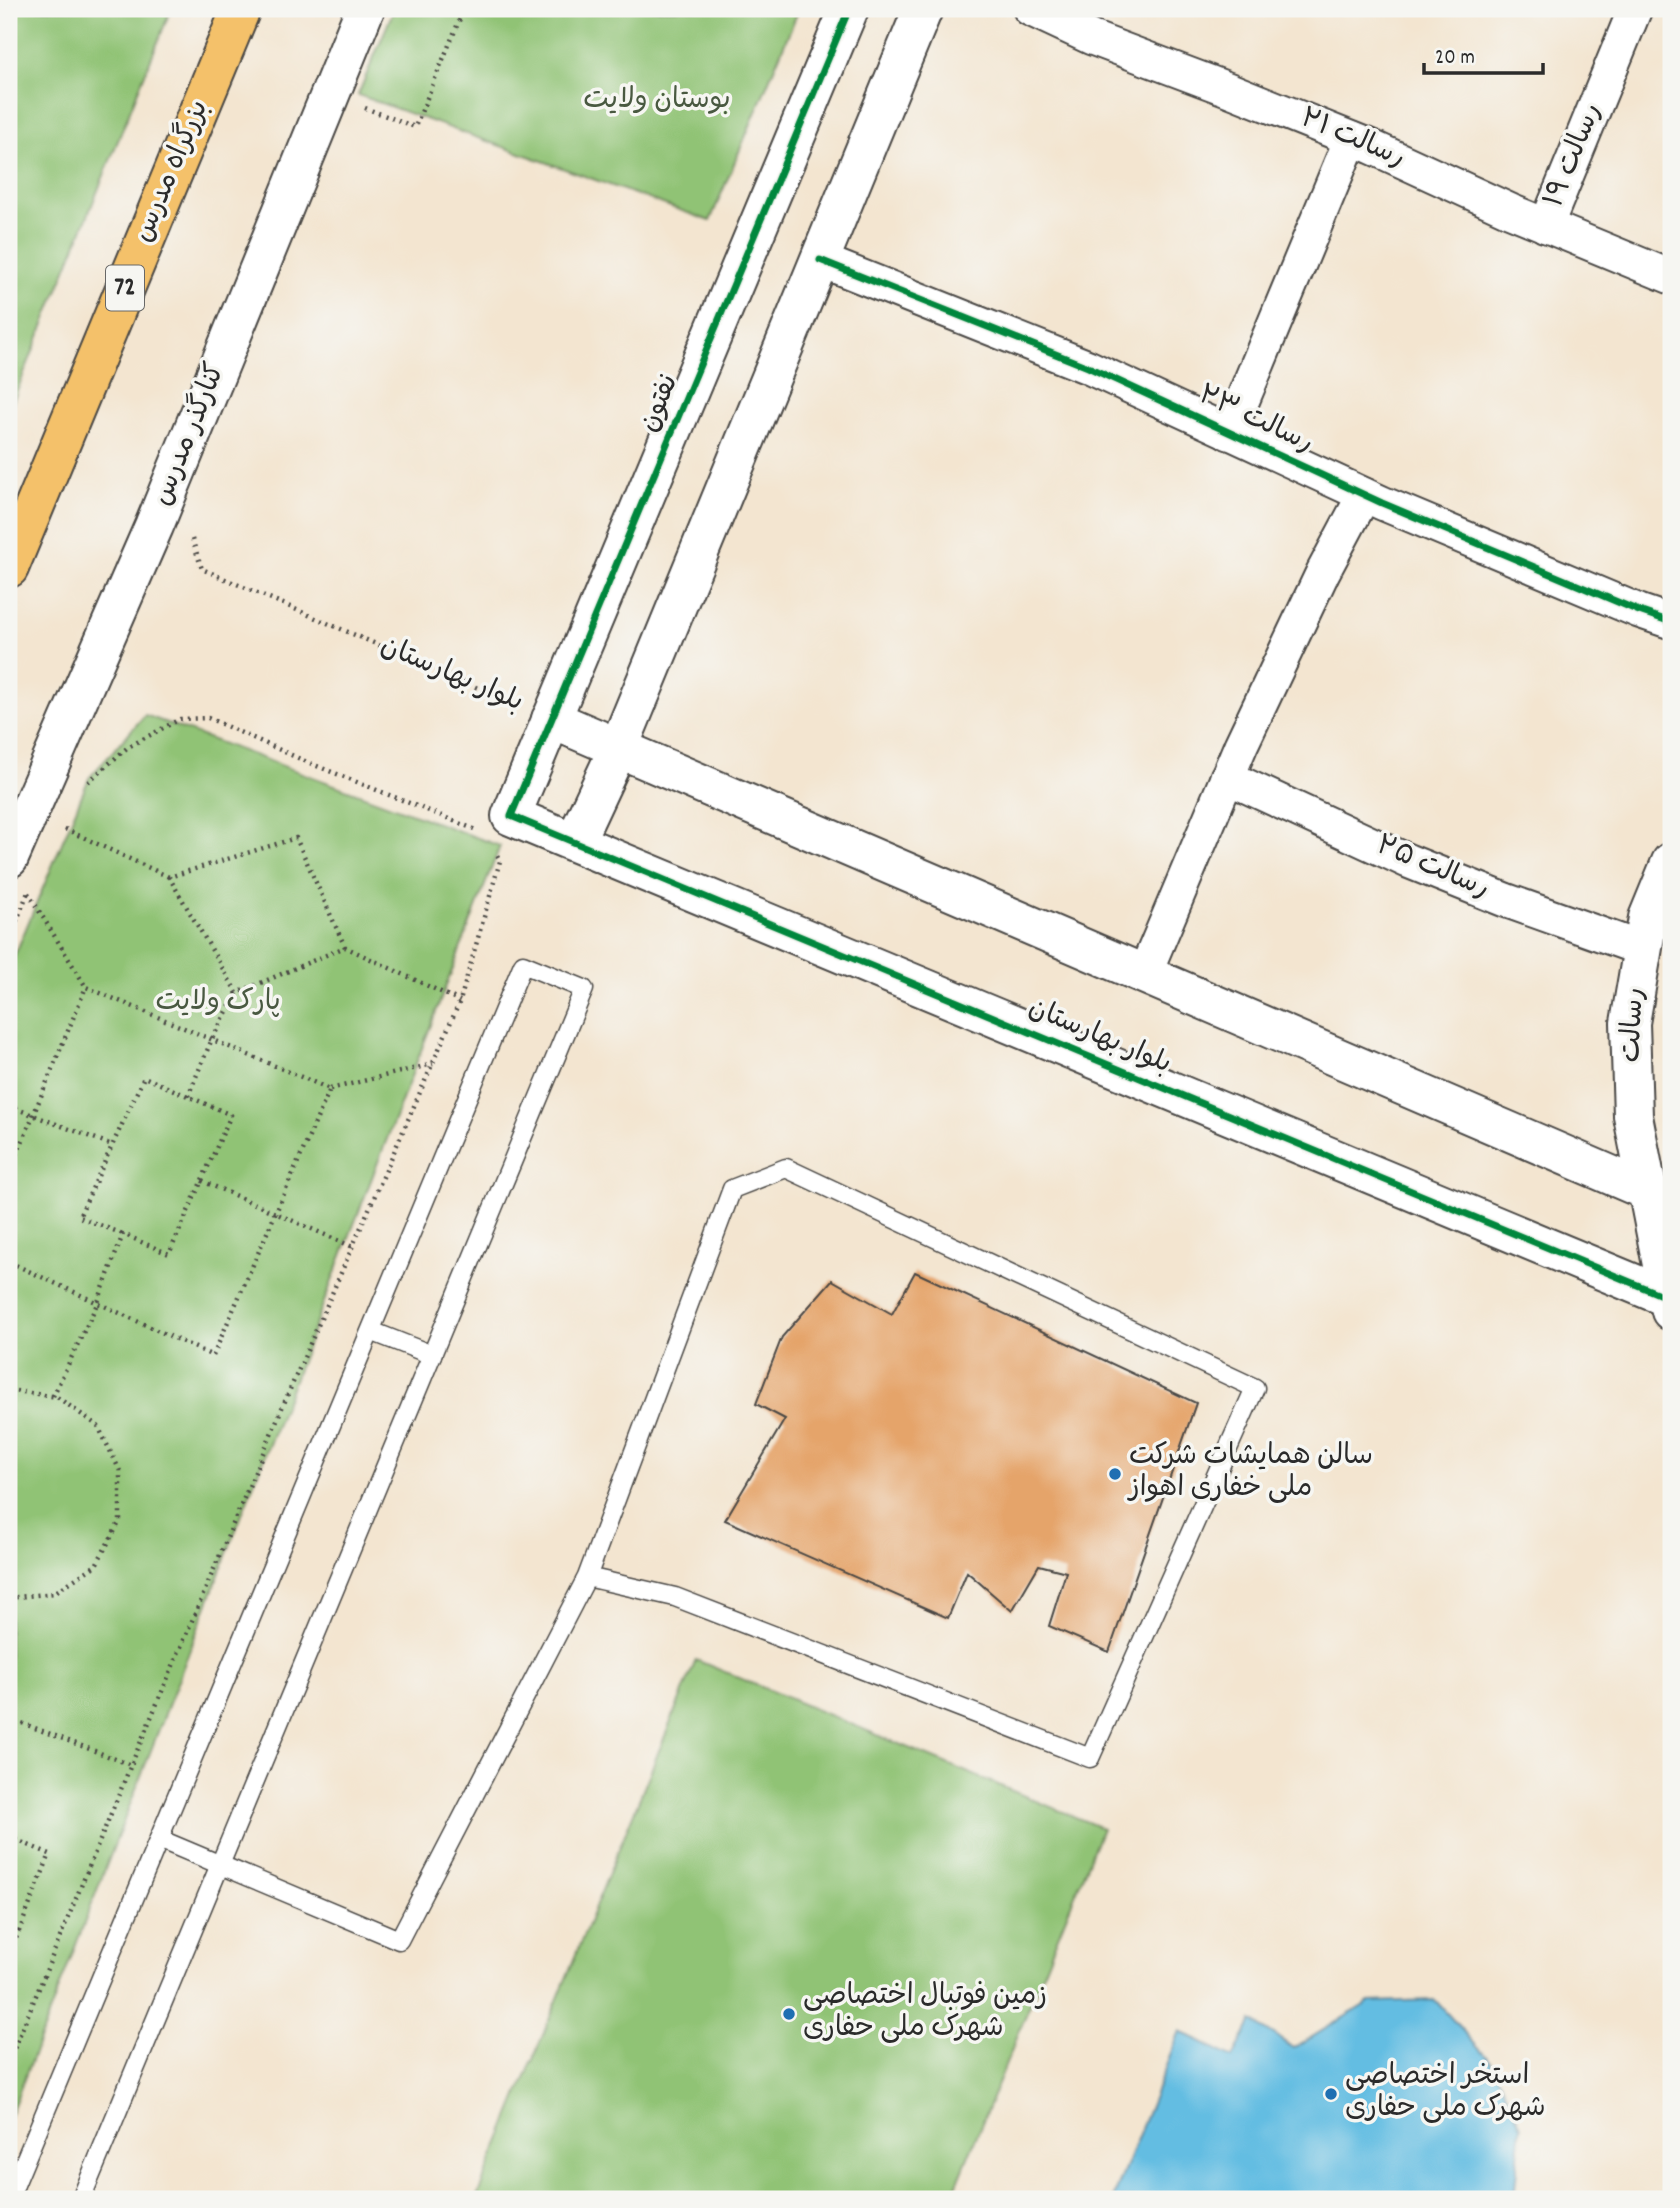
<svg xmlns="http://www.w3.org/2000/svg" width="1680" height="2208" viewBox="0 0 1680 2208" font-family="Dekko,'Playpen Sans Arabic',sans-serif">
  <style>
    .green { fill: #90c374; stroke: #5e7750; stroke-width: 2 }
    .water { fill: #64bde2; stroke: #487486; stroke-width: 2 }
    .building { fill: #e5a46a }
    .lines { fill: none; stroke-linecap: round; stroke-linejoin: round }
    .service-casing { stroke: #494744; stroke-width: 21 }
    .minor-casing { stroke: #494744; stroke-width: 37 }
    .tertiary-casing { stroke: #494744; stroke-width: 42 }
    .trunk-casing { stroke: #494744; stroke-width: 42 }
    .path { stroke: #494744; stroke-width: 4.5; stroke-dasharray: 2 5; stroke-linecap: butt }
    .service { stroke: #fff; stroke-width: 18 }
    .minor { stroke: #fff; stroke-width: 33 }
    .tertiary { stroke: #fff; stroke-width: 38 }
    .trunk { stroke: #f4c16a; stroke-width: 38 }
    .cycleway-casing { stroke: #f6f6f2; stroke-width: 11 }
    .cycleway { stroke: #00873e; stroke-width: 7 }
    .poi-dot { fill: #1f6fb2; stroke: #f6f6f2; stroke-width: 2.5 }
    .labels { text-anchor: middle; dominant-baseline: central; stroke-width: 7; stroke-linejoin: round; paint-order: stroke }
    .shield { fill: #f6f6f2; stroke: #686867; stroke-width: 2 }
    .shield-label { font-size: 26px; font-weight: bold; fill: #2b2b2b }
    .park-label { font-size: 28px; fill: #495941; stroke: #f6f6f2 }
    .street-label { font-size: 28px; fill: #2b2b2b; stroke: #f6f6f2 }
    .poi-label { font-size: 28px; fill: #2b2b2b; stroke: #f6f6f2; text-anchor: start }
  </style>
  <rect width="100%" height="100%" fill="#f6f6f2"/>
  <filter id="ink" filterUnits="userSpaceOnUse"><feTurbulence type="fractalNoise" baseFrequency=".0143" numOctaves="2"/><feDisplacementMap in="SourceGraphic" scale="14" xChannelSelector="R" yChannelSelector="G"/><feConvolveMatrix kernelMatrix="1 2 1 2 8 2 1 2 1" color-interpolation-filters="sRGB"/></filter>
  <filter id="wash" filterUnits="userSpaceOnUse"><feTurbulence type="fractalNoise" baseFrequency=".00686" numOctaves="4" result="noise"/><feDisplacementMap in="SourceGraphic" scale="28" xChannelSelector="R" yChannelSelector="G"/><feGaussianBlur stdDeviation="1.57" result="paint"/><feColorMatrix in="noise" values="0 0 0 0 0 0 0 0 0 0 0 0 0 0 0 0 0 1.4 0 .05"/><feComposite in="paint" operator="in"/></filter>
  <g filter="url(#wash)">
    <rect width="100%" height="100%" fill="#f3e5d0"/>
    <g class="green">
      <path d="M9 9H171L9 411Z"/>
      <path d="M394 9H799L710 221 358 95Z"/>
      <path d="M145 715 500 846 9 2118V969L89 778Z"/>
      <path d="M696 1660 1102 1828 951 2199H476Z"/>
    </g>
    <path class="water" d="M1435 2000 1491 2062 1521 2126 1514 2199H1113L1180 2031 1233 2058 1252 2021 1294 2048 1369 2002Z"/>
    <g id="blocks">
      <path class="building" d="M915 1272 1196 1403 1109 1652 1049 1626 1066 1572 1039 1565 1012 1611 967 1572 948 1618 725 1520 785 1419 756 1404 782 1337 832 1280 892 1314Z"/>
    </g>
  </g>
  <g filter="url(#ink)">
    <use href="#blocks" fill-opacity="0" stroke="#494744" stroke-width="2"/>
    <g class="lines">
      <g class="service-casing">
        <g id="service">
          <path d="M371 1331 432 1355"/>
          <path d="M159 1839 399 1940 587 1577 732 1189 786 1168 1255 1388 1090 1758 675 1597 587 1577"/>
          <path d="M9 2199 523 964 584 989 81 2199"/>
        </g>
      </g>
      <g class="minor-casing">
        <g id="minor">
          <path d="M1030 9 1092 38 1230 90 1372 147 1511 211 1671 277"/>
          <path d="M1546 226 1635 9"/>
          <path d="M820 260 1088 367 1382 503 1639 611 1671 622"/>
          <path d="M1229 433 1351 139"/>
          <path d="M1227 777 1408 861 1505 900 1642 949"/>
          <path d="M1144 975 1241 745 1323 572 1364 495"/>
        </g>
      </g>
      <g class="tertiary-casing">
        <g id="tertiary">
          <path d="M849 9 511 816 1671 1299"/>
          <path d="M551 719 1671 1201"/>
          <path d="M575 841 618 749 923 9"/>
          <path d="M9 858 154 526 365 9"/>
          <path d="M1671 862 1648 918 1630 1023 1633 1116 1671 1311"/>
        </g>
      </g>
      <g class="trunk-casing">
        <path id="trunk" d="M9 568 241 9"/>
      </g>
      <g class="path">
        <path d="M365 108 415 127 464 9"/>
        <path d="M192 539 202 569 515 704"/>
        <path d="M88 782 128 747 180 719 208 718 307 762 474 829"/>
        <path d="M65 829 169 877"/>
        <path d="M28 893 86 987"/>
        <path d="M9 941 28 892"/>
        <path d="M237 993 169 877 296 838 345 947"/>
        <path d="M330 1089 433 1064"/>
        <path d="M188 1096 212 1039 237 993 345 947 460 1001"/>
        <path d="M9 1106 112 1145"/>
        <path d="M9 1174 86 987 330 1089 213 1356 9 1262"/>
        <path d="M202 1181 353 1247"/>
        <path d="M9 1390 57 1397 98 1426 120 1471V1521L96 1565 54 1593 9 1598"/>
        <path d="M53 1396 98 1302 123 1234 169 1254 231 1115 144 1077 79 1217 123 1234"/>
        <path d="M9 1718 131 1765"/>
        <path d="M9 1837 50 1854 9 1956"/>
        <path d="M9 2061 131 1765 288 1394 460 1001 500 861 497 855"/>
      </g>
      <use href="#service" class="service"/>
      <use href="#minor" class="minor"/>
      <use href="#tertiary" class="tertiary"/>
      <use href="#trunk" class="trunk"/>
      <g class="cycleway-casing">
        <g id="cycleway">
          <path d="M849 9 511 816 1671 1299"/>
          <path d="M820 260 1088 367 1382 503 1639 611 1671 622"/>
        </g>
      </g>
      <use href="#cycleway" class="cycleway"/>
    </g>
  </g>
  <g class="poi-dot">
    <circle cx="1115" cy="1474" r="7"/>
    <circle cx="789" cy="2014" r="7"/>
    <circle cx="1331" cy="2094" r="7"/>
  </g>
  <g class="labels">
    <rect class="shield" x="106" y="265.5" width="38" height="45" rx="5"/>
    <g class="shield-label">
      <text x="125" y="288">72</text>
    </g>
    <g class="park-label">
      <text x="657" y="102">بوستان ولایت</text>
      <text x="218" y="1004">پارک ولایت</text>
    </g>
    <g class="street-label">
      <text transform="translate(1352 140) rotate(23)">رسالت ۲۱</text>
      <text transform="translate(1575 156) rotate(-68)">رسالت ۱۹</text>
      <text transform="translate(173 172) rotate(-67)">بزرگراه مدرس</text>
      <text transform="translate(661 404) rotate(-67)">نفتون</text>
      <text transform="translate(1255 421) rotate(25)">رسالت ۲۳</text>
      <text transform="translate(191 435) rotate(-68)">کنارگذر مدرس</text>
      <text transform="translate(451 676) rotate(23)">بلوار بهارستان</text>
      <text transform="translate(1432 869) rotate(23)">رسالت ۲۵</text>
      <text transform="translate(1635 1025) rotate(-87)">رسالت</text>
      <text transform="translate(1099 1038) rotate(23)">بلوار بهارستان</text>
    </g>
    <g class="poi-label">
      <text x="1129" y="1458">سالن همایشات شرکت<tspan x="1129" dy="32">ملی خفاری اهواز</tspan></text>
      <text x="803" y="1998">زمین فوتبال اختصاصی<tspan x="803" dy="32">شهرک ملی حفاری</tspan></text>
      <text x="1345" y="2078">استخر اختصاصی<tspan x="1345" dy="32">شهرک ملی حفاری</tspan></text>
    </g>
  </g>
  <rect width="1680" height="2208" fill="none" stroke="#f6f6f2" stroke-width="35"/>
  <path d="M1424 63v10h119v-10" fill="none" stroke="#2b2b2b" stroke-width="3.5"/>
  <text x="1435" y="63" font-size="21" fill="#2b2b2b" stroke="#f6f6f2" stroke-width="5" paint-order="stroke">20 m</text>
</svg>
